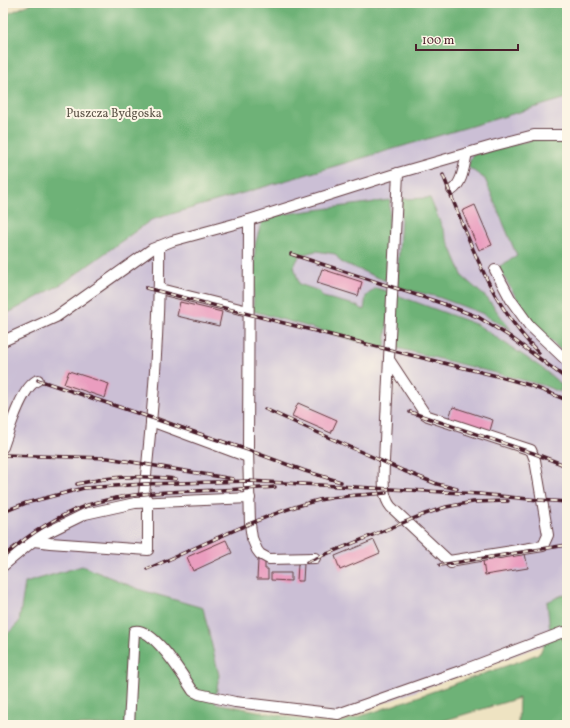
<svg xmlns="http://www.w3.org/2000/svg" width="570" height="728" viewBox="0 0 570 728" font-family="Vollkorn,serif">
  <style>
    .industrial { fill: #cbbfd5 }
    .forest { fill: #6eb277; stroke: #5c6851 }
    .building { fill: #ea9dbf }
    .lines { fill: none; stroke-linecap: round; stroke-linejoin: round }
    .minor-casing { stroke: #633c42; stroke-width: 12 }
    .minor { stroke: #fff; stroke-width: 10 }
    .rail-casing { stroke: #4a1f2b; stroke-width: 3.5 }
    .rail { stroke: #fcf5e5; stroke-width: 2; stroke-dasharray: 6; stroke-linecap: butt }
    .labels { text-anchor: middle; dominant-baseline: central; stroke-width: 4; stroke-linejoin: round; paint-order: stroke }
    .park-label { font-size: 12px; fill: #5d5448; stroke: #fcf5e5 }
  </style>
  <rect width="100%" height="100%" fill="#fcf5e5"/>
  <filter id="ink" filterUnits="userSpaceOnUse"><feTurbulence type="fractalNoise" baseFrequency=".025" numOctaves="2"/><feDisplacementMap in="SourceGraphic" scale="8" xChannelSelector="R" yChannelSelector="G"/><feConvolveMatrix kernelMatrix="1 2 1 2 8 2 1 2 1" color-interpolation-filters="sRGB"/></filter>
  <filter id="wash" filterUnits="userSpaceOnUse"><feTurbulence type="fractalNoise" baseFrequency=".012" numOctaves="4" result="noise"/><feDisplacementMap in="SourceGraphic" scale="16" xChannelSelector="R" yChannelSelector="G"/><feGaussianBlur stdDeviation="0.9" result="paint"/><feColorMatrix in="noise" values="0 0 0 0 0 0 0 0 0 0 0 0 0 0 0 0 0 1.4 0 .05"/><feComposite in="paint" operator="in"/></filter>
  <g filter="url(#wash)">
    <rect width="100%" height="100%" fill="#eee3c2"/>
    <path class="industrial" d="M567 98V642L562 638 342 718 329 720 194 699 3 725V315L14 310 65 282 151 220Z"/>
    <g class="forest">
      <path d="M32 3H567V98L151 220 65 282 14 310 3 315V16Z"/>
      <path d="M540 138 567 143V356L531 322 498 267 517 256 485 179 468 167 472 155Z"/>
      <path d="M430 198 463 277 488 299 511 330 481 313 438 297 397 287 402 199Z"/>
      <path d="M390 200 386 281 341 262 335 254 316 251 300 255 294 266 299 284 319 291 323 297 355 305 364 310 366 296 376 288 390 292 385 349 253 311 255 245 263 217Z"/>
      <path d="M394 294 478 325 542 368 562 385 560 392 542 385 393 347Z"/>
      <path d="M82 566 141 590 203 608 219 675 215 703 326 724 344 721 374 712 520 661 540 653 550 631 547 602 567 593V725H518L519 698 429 725H3V639L19 622 25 583Z"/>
    </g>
    <g id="blocks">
      <g class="building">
        <path d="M475 205 492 245 479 250 462 211Z"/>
        <path d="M322 269 362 282 358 296 317 283Z"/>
        <path d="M180 302 222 312 219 326 177 316Z"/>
        <path d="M69 371 109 384 105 398 64 384Z"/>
        <path d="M298 403 337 420 331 433 292 416Z"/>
        <path d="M453 407 493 420 489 434 448 420Z"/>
        <path d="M226 540 232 553 193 571 187 557Z"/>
        <path d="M374 540 380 553 340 570 335 556Z"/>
        <path d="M525 554 528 568 485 575 483 561Z"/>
        <path d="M258 560 265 561V569H268V579H257Z"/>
        <path d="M298 564H304L303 581H297Z"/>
        <path d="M271 573H291V581L271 580Z"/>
      </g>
    </g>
  </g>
  <g filter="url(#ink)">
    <use href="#blocks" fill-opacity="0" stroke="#633c42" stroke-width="1"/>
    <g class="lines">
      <g class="minor-casing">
        <g id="minor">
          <path d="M398 173 384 461C384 476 381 495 391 507L451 563"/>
          <path d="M452 190C463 183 464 164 467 153"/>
          <path d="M249 220 248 450 250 524 252 538 257 550 260 554 269 559 315 558"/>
          <path d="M495 270 511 300 529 325 567 361"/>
          <path d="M160 289 248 311"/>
          <path d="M3 341 56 317 152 249 172 241 249 220 398 173 492 146 534 135H567"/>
          <path d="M390 361 425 414 428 416 531 450 535 460 548 535 543 546 449 561"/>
          <path d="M151 421 248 457"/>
          <path d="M3 447C9 430 22 386 38 380"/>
          <path d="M34 541 50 543 148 550V502L144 494C153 412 160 328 159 246"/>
          <path d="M3 566 38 537 85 514 135 503 250 498"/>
          <path d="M129 725 134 631C153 626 183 676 193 691L199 694 235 702 338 714 466 669 563 632 567 636"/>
        </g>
      </g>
      <use href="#minor" class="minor"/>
      <g class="rail-casing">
        <g id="rail">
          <path d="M443 175C468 237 490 305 539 353"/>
          <path d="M291 254 441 303 478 317 509 336 567 379"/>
          <path d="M146 288 390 350 497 376 529 385 567 400"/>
          <path d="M38 380 248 450 305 471 341 482"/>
          <path d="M265 409 404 471 437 484 457 489"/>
          <path d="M410 412 533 453 567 466"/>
          <path d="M3 455 108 458 233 479"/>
          <path d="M77 484C112 476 140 475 176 479"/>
          <path d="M3 512 26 503 84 488 145 484 249 481 479 494 539 500 567 502"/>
          <path d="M3 557C28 535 56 516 88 505 122 494 158 492 193 491 220 490 248 489 275 487"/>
          <path d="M307 562 422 515 446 507 473 502 508 501"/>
          <path d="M440 565 567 545"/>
          <path d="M147 569C202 546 262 514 319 500 341 495 364 495 386 493"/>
        </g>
      </g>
      <use href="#rail" class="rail"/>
    </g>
  </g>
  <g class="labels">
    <g class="park-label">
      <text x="114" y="114">Puszcza Bydgoska</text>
    </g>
  </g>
  <rect width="570" height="728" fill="none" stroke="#fcf5e5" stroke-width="16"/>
  <path d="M416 44v6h102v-6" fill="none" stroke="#4a1f2b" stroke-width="2"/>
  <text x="422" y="44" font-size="12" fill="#4a1f2b" stroke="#fcf5e5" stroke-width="3" paint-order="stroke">100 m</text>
</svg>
